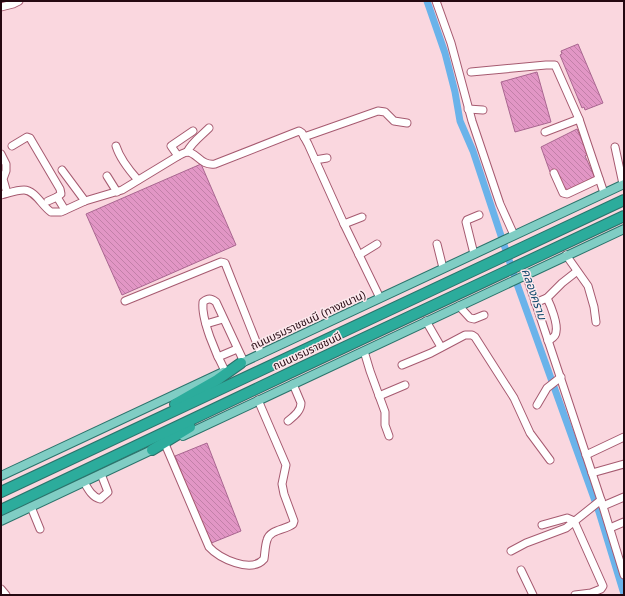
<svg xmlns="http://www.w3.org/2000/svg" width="625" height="596" viewBox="0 0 625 596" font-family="Helvetica,'Noto Sans Thai',sans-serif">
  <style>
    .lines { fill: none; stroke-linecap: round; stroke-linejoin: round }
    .canal { stroke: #6ab3ea; stroke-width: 7 }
    .building { fill: url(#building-back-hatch); stroke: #a96690 }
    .minor-casing { stroke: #a65a70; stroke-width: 9 }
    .major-casing { stroke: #2a736b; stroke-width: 10 }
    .highway-casing { stroke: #2a736b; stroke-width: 12 }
    .minor { stroke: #fff; stroke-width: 7 }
    .major { stroke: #80cdc4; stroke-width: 8 }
    .highway { stroke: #2cac9c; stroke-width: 10 }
    .labels { text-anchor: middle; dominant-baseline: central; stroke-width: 3; stroke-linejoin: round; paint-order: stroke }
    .street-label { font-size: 11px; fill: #250811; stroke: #fce9ed }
    .water-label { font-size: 12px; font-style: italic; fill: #10496d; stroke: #fce9ed }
  </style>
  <defs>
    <pattern id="building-back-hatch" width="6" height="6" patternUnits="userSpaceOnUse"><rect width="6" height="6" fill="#e296c5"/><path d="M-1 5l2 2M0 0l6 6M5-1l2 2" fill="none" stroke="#c280a8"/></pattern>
  </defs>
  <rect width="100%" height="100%" fill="#fad7df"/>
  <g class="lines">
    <path class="canal" d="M427 1 445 53 455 92 460 121 473 151 517 284 599 512 624 594"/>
  </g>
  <g class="building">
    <path d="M578 44 603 103 585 110 584 107 582 108 560 55 562 54 561 51Z"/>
    <path d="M537 72 551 122 515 132 501 82Z"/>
    <path d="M577 129 588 154 585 156 596 180 566 194 554 169 550 172 541 147Z"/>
    <path d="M201 164 236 245 122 295 86 214Z"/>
    <path d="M207 443 241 531 209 544 175 456Z"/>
  </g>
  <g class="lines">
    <g class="minor-casing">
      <g id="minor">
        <path d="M436 1 451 43 472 121 500 204 514 235"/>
        <path d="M1 7 13 4 19 1"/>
        <path d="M471 72 546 65H555L579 119 604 193"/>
        <path d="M468 109 483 110"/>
        <path d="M545 132 579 119"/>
        <path d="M304 137 378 111 385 112 394 121 407 123"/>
        <path d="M12 146 27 137 30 138 60 189 61 194 57 197"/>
        <path d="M116 146C120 159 129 170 138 180"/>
        <path d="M615 147 623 184"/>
        <path d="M187 152C192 142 201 136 209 128"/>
        <path d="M1 154 6 164V171L3 179 7 193"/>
        <path d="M178 156 171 146 193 131"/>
        <path d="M315 160 327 158"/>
        <path d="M62 170 85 201"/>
        <path d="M554 173 563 193 567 194 599 179"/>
        <path d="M107 176 117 192"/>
        <path d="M1 195C9 193 16 190 24 190 35 190 42 206 51 212H61L85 201 122 190 178 156C180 155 185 152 187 152 197 152 200 166 215 164L299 131 302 133 308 144 344 224 380 298"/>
        <path d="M48 201 57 197 65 210"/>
        <path d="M344 224 362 217"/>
        <path d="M437 244 443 268"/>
        <path d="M474 254 466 222 467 220 479 215"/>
        <path d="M359 255 377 244"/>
        <path d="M566 255 588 286 594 307 596 322"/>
        <path d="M526 274 601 500 624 575"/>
        <path d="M547 298 562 283 576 272"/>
        <path d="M125 301 221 262 225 263 261 354"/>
        <path d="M535 303 547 298C551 306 558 324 556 332 556 337 551 339 548 341"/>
        <path d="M459 306 470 318 474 319 484 315"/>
        <path d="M426 321 441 347"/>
        <path d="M206 324 223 319"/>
        <path d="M364 351 370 371 385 412V425L389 436"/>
        <path d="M218 357 237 349"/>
        <path d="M402 365 431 353 465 335H472L475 337 514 398 530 433 550 460"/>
        <path d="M225 371C216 354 201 320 203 302 208 298 211 298 216 302L244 362"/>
        <path d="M379 396 405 385"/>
        <path d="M537 405 547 388 561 377"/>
        <path d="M288 421C294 416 301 411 301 403L293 384"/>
        <path d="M165 444 209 547C219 558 251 574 264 559 265 553 265 546 267 540 270 529 286 530 293 524L294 521 284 494 282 484 286 465 258 400"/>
        <path d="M586 455 624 437"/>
        <path d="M592 473 624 464"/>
        <path d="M84 482C88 489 92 497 100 499L108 492 101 474"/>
        <path d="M603 506 624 497"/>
        <path d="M31 507 40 529"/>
        <path d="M542 525 567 518 574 521 603 586 601 589 591 593 575 595"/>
        <path d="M610 528 624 522"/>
        <path d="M511 551 526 543 566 528 601 500"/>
        <path d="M521 570 533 595"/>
        <path d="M1 589 6 595"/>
      </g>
    </g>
    <g class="major-casing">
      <g id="major">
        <path d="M237 365 624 184"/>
        <path d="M183 436 624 229"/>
        <path d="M1 476 223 372"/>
        <path d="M1 521 156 448"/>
      </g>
    </g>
    <g class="highway-casing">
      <g id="highway">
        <path d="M175 404 217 380 241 363"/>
        <path d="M152 450 190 427"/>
        <path d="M1 492 624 200"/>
        <path d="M1 510 298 369 624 216"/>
      </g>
    </g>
    <use href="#minor" class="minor"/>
    <use href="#major" class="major"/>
    <use href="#highway" class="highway"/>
  </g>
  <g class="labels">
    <g class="street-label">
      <text transform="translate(308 320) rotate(-25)">ถนนบรมราชชนนี (ทางขนาน)</text>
      <text transform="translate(307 351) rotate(-25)">ถนนบรมราชชนนี</text>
    </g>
    <g class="water-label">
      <text transform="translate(534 294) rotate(71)">คลองคราม</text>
    </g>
  </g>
  <rect width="625" height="596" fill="none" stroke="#250811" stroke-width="4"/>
</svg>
